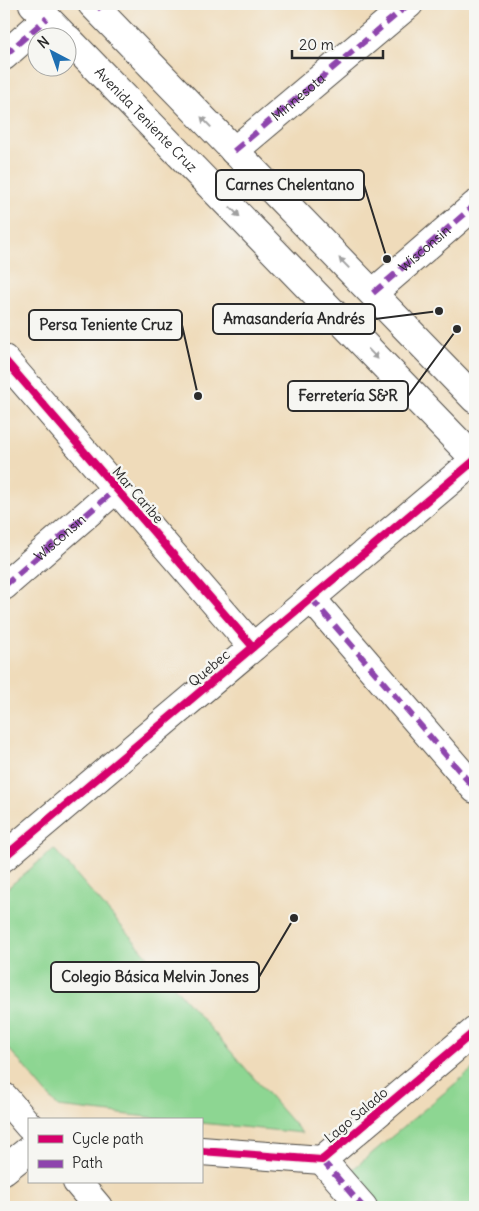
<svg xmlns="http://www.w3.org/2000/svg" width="479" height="1211" viewBox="0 0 479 1211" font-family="Delius,sans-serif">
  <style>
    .green { fill: #8dd692; stroke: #5c805e }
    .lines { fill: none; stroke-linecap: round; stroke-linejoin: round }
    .minor-casing { stroke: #484540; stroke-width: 30 }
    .major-casing { stroke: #484540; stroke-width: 30 }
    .minor { stroke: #fff; stroke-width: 28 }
    .major { stroke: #fff; stroke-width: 28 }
    .quiet { stroke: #8e44ad; stroke-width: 6; stroke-dasharray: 12 6; stroke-linecap: butt }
    .cycleway-casing { stroke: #f6f6f2; stroke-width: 11 }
    .cycleway { stroke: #d6006c; stroke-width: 8 }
    .oneway { fill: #a0a0a0 }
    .labels { text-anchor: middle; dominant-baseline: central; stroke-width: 5; stroke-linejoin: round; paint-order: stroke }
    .street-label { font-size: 14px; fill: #2b2b2b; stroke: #f6f6f2 }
    .leader { fill: none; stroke: #2b2b2b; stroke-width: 2 }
    .callout-dot { fill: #2b2b2b; stroke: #f6f6f2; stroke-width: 2 }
    .callout { fill: #f6f6f2; stroke: #2b2b2b; stroke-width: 2 }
    .callout-label { font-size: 15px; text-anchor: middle; font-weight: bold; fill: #2b2b2b }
  </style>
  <rect width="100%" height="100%" fill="#f6f6f2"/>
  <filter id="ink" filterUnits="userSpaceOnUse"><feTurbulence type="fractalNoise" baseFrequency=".02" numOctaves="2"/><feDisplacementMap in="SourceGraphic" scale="10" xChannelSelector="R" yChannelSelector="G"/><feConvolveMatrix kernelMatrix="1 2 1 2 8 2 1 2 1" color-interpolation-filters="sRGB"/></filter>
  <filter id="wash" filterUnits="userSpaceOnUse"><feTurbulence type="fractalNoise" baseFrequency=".0096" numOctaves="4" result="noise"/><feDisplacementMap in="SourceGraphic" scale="20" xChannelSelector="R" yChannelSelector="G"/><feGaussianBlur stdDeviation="1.12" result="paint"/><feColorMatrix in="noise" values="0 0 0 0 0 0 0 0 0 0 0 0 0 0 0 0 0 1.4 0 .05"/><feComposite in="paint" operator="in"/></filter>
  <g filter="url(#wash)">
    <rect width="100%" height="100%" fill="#efdbba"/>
    <g class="green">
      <path d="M54 849 302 1133 201 1123V1120H175L58 1107 4 1043V891Z"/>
      <path d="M475 1067V1207H374L346 1175Z"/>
    </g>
  </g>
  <g filter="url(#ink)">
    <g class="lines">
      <g class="minor-casing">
        <g id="minor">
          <path d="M4 56 47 18"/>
          <path d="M234 151 409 4"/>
          <path d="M373 293 475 205"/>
          <path d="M4 359 253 647"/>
          <path id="s1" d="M4 586 116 489"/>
          <path d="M311 598 475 789"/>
          <path d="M4 857 475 460"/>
          <path d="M4 1097 29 1126"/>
          <path d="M201 1151 322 1160 475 1031"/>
          <path d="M322 1160 363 1207"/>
          <path d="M4 1170 29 1150"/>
          <path d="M77 1182 98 1207"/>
        </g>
      </g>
      <g class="major-casing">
        <g id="major">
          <path d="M33 4 66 38"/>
          <path d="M92 4 475 399"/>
          <path id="s2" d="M68 39 475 459"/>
        </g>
      </g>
      <use href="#minor" class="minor"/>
      <use href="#major" class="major"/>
      <g class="quiet">
        <path d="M97 9 103 4"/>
        <path d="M4 56 47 18"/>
        <path id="s3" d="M234 151 409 4"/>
        <path id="s4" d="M373 293 475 205"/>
        <path d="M4 586 116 489"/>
        <path d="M311 598 475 789"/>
        <path d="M322 1160 363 1207"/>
      </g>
      <g class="cycleway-casing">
        <g id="cycleway">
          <path d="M4 359 253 647"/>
          <path d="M4 857 475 460"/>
          <path d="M201 1151 322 1160 475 1031"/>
        </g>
      </g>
      <use href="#cycleway" class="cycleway"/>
    </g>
    <defs><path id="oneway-solid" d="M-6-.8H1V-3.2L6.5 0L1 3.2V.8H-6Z" transform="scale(1.25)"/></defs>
    <g class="oneway">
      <use href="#oneway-solid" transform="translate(206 122) rotate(-134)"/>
      <use href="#oneway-solid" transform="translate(235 212) rotate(46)"/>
      <use href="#oneway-solid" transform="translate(344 263) rotate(-134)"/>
      <use href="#oneway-solid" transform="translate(373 354) rotate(46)"/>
    </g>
  </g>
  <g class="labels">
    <g class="street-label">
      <text stroke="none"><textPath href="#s3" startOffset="84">Minnesota</textPath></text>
      <text stroke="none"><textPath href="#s2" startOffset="112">Avenida Teniente Cruz</textPath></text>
      <text stroke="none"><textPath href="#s4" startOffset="68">Wisconsin</textPath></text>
      <text transform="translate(138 495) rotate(49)">Mar Caribe</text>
      <text stroke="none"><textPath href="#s1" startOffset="74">Wisconsin</textPath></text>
      <text transform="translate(209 668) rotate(-40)">Quebec</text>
      <text transform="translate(356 1115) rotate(-40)">Lago Salado</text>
    </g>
  </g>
  <path class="leader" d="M387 259L364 185M439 311L375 319M198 396L182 325M457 329L408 396M294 918L259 977"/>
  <g class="callout-dot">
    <circle cx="387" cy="259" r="5"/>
    <circle cx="439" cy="311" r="5"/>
    <circle cx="198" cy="396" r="5"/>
    <circle cx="457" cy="329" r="5"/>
    <circle cx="294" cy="918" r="5"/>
  </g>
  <g class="callout">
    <rect x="216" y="170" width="148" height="30" rx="5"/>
    <rect x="213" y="304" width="162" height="30" rx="5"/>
    <rect x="29" y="310" width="153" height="30" rx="5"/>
    <rect x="288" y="381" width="120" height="30" rx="5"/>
    <rect x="51" y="962" width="208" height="30" rx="5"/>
  </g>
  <g class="callout-label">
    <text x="290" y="190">Carnes Chelentano</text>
    <text x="294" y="324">Amasandería Andrés</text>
    <text x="106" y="330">Persa Teniente Cruz</text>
    <text x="348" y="401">Ferretería S&amp;R</text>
    <text x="155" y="982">Colegio Básica Melvin Jones</text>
  </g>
  <rect width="479" height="1211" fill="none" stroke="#f6f6f2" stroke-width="20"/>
  <rect x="28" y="1118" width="175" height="65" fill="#f6f6f2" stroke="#a5a5a2"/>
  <rect x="38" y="1135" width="25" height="8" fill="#d6006c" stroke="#a5a5a2"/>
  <text x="72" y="1144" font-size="15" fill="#2b2b2b">Cycle path</text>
  <rect x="38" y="1160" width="25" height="8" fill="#8e44ad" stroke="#a5a5a2"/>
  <text x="72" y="1168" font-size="15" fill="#2b2b2b">Path</text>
  <g transform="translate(52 52) rotate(319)"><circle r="24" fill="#f6f6f2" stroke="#a5a5a2"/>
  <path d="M0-4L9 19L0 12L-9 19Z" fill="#1f6fb2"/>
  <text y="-8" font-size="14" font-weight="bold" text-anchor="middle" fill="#2b2b2b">N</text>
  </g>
  <path d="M292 50v8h91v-8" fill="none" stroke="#2b2b2b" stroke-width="2.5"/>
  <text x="299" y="50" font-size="15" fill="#2b2b2b" stroke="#f6f6f2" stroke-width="4" paint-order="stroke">20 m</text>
</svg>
